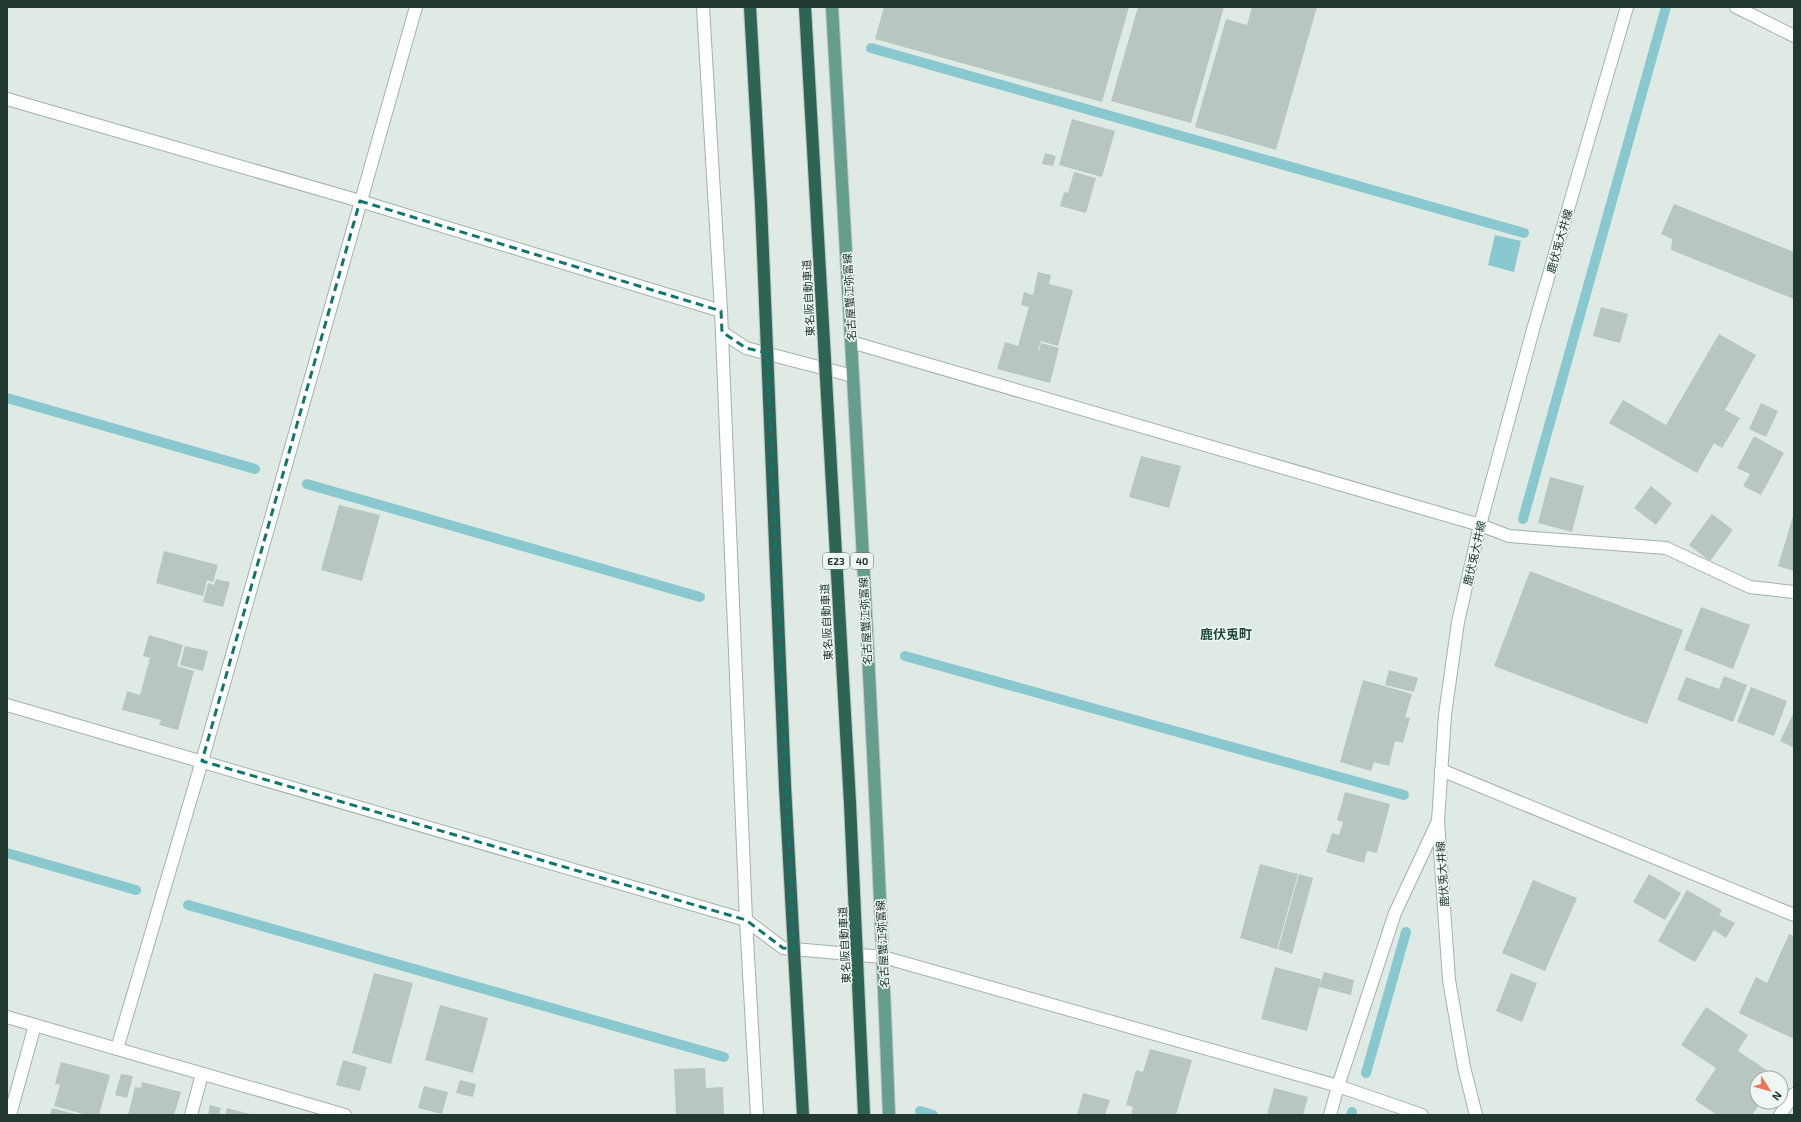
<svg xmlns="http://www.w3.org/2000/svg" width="1801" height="1122" viewBox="0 0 1801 1122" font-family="'Exo 2','Noto Sans JP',sans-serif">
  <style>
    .water { fill: #88c8ce }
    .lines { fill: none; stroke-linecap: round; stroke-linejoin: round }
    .stream { stroke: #88c8ce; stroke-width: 10 }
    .building { fill: #b7c7c0 }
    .minor-casing { stroke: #a2b1ab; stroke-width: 14 }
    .secondary-casing { stroke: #9fb5ab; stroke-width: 14 }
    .primary-casing { stroke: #bcc4c1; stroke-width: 14 }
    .minor { stroke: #fff; stroke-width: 12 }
    .secondary { stroke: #fff; stroke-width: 12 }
    .primary { stroke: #659e8c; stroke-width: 12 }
    .motorway-bridge-casing { stroke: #bcc4c1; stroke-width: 14; stroke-linecap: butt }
    .motorway-bridge { stroke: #2d6456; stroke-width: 12 }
    .marked { fill: none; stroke: #0f766e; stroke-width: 3; stroke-dasharray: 8 5; stroke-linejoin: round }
    .labels { text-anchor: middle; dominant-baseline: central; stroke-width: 3; stroke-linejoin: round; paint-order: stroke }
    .shield { fill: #eff7f2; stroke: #5f726b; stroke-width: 1 }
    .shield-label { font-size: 10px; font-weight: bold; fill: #213931 }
    .street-label { font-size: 11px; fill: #213931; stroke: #eff7f2 }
    .quarter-label { font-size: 13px; font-weight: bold; fill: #1d4a3d; stroke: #eff7f2 }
  </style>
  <rect width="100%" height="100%" fill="#dfeae4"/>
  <path class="water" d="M1495 235 1521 241 1514 272 1488 265Z"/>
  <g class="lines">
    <g class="stream">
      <path d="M871 48 1524 233"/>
      <path d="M7 398 255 469"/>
      <path d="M307 484 700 597"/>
      <path d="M1523 519 1666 7"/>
      <path d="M905 656 1404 795"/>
      <path d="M7 853 136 890"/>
      <path d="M188 905 724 1057"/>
      <path d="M1366 1073 1406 932"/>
      <path d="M920 1111 933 1115"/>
      <path d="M1351 1115 1352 1112"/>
    </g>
  </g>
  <g class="building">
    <path d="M884 7H1129L1102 102 875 39Z"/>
    <path d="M1138 7H1224L1191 123 1111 101Z"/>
    <path d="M1252 7H1317L1276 150 1195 127 1226 19 1247 25Z"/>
    <path d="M1072 119 1115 131 1102 177 1059 165Z"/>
    <path d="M1045 153 1056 156 1053 166 1042 164Z"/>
    <path d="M1074 172 1096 178 1086 213 1060 206 1064 192 1068 193Z"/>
    <path d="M1674 204 1794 252V299L1671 250 1672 239 1661 234Z"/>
    <path d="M1038 272 1051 275 1049 284 1073 290 1058 346 1041 341 1038 351H1039L1041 343 1059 348 1050 383 997 369 1005 342 1018 346 1029 307 1021 305 1024 292 1033 295Z"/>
    <path d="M1601 307 1628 314 1620 343 1593 336Z"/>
    <path d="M1719 334 1756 355 1725 410 1740 418 1722 448 1714 443 1697 473 1609 423 1623 400 1666 425Z"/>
    <path d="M1761 403 1778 411 1766 437 1749 429Z"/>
    <path d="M1754 436 1784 453 1761 495 1743 486 1750 474 1737 468Z"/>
    <path d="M1141 456 1181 466 1169 508 1129 497Z"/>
    <path d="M1550 477 1584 486 1572 532 1538 523Z"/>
    <path d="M1651 486 1672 503 1656 525 1634 508Z"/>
    <path d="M339 505 380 515 362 581 321 570Z"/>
    <path d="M1794 513V571L1778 566Z"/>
    <path d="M1712 514 1733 530 1710 561 1689 545Z"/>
    <path d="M164 551 218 565 213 582 207 580 203 596 156 583Z"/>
    <path d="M1530 571 1683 630 1647 724 1494 666Z"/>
    <path d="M216 579 230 582 223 607 203 602 208 583 214 585Z"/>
    <path d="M1701 607 1750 625 1733 669 1684 650Z"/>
    <path d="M149 635 183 645 177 666 194 671 178 730 159 725 161 720 122 710 127 691 140 695 150 658 143 656Z"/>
    <path d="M185 646 208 651 203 671 180 665Z"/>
    <path d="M1389 670 1418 678 1414 692 1385 685Z"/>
    <path d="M1724 676 1747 685 1733 722 1677 700 1686 677 1719 689Z"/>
    <path d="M1363 680 1412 694 1405 717 1410 718 1403 743 1395 741 1389 766 1374 762 1371 771 1340 762Z"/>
    <path d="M1751 687 1787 701 1774 736 1737 722Z"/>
    <path d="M1794 712V748L1780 741Z"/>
    <path d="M1345 792 1390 804 1377 853 1367 851 1364 863 1326 852 1332 833 1339 835 1343 822 1337 820Z"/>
    <path d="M1260 864 1298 874 1277 949 1240 938Z"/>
    <path d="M1299 874 1313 878 1292 954 1278 949Z"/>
    <path d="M1649 874 1681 893 1665 920 1633 902Z"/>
    <path d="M1533 880 1577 898 1545 971 1502 953Z"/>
    <path d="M1687 890 1722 910 1719 915 1735 923 1726 938 1714 930 1695 962 1658 941Z"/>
    <path d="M1789 934 1794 936V1039L1739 1013 1756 977 1767 983Z"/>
    <path d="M1275 967 1321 979 1307 1031 1261 1019Z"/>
    <path d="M1324 972 1354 980 1351 995 1319 987Z"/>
    <path d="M374 973 413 983 391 1064 352 1053Z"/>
    <path d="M1511 973 1537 983 1522 1022 1496 1011Z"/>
    <path d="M440 1005 488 1018 473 1073 425 1060Z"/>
    <path d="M1706 1007 1748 1035 1738 1051 1777 1077 1757 1078V1102H1761L1752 1115H1717L1695 1100 1716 1068 1681 1045Z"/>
    <path d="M1150 1049 1192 1060 1176 1115H1131L1133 1107 1126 1105 1136 1070 1143 1072Z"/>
    <path d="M343 1060 367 1067 360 1091 336 1085Z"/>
    <path d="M61 1062 110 1075 99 1115H87L54 1106 60 1085 55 1084Z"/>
    <path d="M705 1068 706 1088 723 1087 724 1115H676L674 1069Z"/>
    <path d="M121 1074 133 1076 127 1098 115 1095Z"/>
    <path d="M460 1080 476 1084 473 1097 456 1093Z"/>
    <path d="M142 1082 181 1092 174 1115H128L135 1087 141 1088Z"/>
    <path d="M424 1086 448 1092 442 1114 418 1108Z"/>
    <path d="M1274 1088 1308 1097 1303 1115H1267Z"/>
    <path d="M1083 1093 1110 1100 1105 1115H1077Z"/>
    <path d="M210 1105 221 1108 219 1115H208Z"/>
    <path d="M52 1108 75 1114V1115H50Z"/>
    <path d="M227 1108 250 1114V1115H225Z"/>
  </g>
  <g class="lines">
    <g class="minor-casing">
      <g id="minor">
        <path d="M703 7 721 311 746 920 757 1115"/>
        <path d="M1736 7 1794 36"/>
        <path d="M7 99 360 201 721 311"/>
        <path d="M722 332 746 348 853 376"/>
        <path d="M851 342 1480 525 1509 536 1666 548 1750 587 1794 592"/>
        <path d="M7 705 746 920 783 948 883 957 1338 1086 1422 1115"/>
        <path d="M1441 770 1794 915"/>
        <path d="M7 1017 345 1115"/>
        <path d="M117 1049 202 761 416 7"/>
        <path d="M10 1115 35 1025"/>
        <path d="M191 1115 202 1074"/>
        <path d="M1330 1115 1338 1086 1395 913 1438 821"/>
        <path d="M1780 1115 1794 1094"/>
      </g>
    </g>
    <g class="secondary-casing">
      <path id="secondary" d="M1476 1115 1464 1067 1449 980 1438 821 1445 715 1458 622 1480 525 1534 326 1627 7"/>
    </g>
    <g class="primary-casing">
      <path id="primary" d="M832 7C853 376 875 745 889 1115"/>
    </g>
    <use href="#minor" class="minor"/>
    <use href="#secondary" class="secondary"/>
    <use href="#primary" class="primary"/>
    <g class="motorway-bridge-casing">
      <g id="motorway-bridge">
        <path d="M750 7 761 204 785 786 803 1115"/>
        <path d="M805 7 850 803 864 1115"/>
      </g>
    </g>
    <use href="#motorway-bridge" class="motorway-bridge"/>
  </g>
  <path class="marked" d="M360 201 721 311 722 332 746 348 767 353 794 949 783 948 746 920 202 761Z"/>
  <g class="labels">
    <g class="shield">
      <rect x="823" y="553" width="26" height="16" rx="3"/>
      <rect x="851" y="553" width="22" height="16" rx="3"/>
    </g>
    <g class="shield-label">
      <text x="836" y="561">E23</text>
      <text x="862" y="561">40</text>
    </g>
    <g class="street-label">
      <text transform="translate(1559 241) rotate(-74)">鹿伏兎大井線</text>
      <text transform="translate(849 297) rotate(-93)">名古屋蟹江弥富線</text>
      <text transform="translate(808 298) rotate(-93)">東名阪自動車道</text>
      <text transform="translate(1474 553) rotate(-77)">鹿伏兎大井線</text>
      <text transform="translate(865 621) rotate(-93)">名古屋蟹江弥富線</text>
      <text transform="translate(826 622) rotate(-93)">東名阪自動車道</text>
      <text transform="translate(1442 874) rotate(-94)">鹿伏兎大井線</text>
      <text transform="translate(882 944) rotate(-93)">名古屋蟹江弥富線</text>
      <text transform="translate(844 945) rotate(-93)">東名阪自動車道</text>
    </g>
    <g class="quarter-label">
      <text x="1226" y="634">鹿伏兎町</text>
    </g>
  </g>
  <rect width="1801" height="1122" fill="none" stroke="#213931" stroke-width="16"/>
  <g transform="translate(1769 1090) rotate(127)"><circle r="19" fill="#eff7f2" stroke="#9daba5"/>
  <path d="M0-3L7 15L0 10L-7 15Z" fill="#ee7459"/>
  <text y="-6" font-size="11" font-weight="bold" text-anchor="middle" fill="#213931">N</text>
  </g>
</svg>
